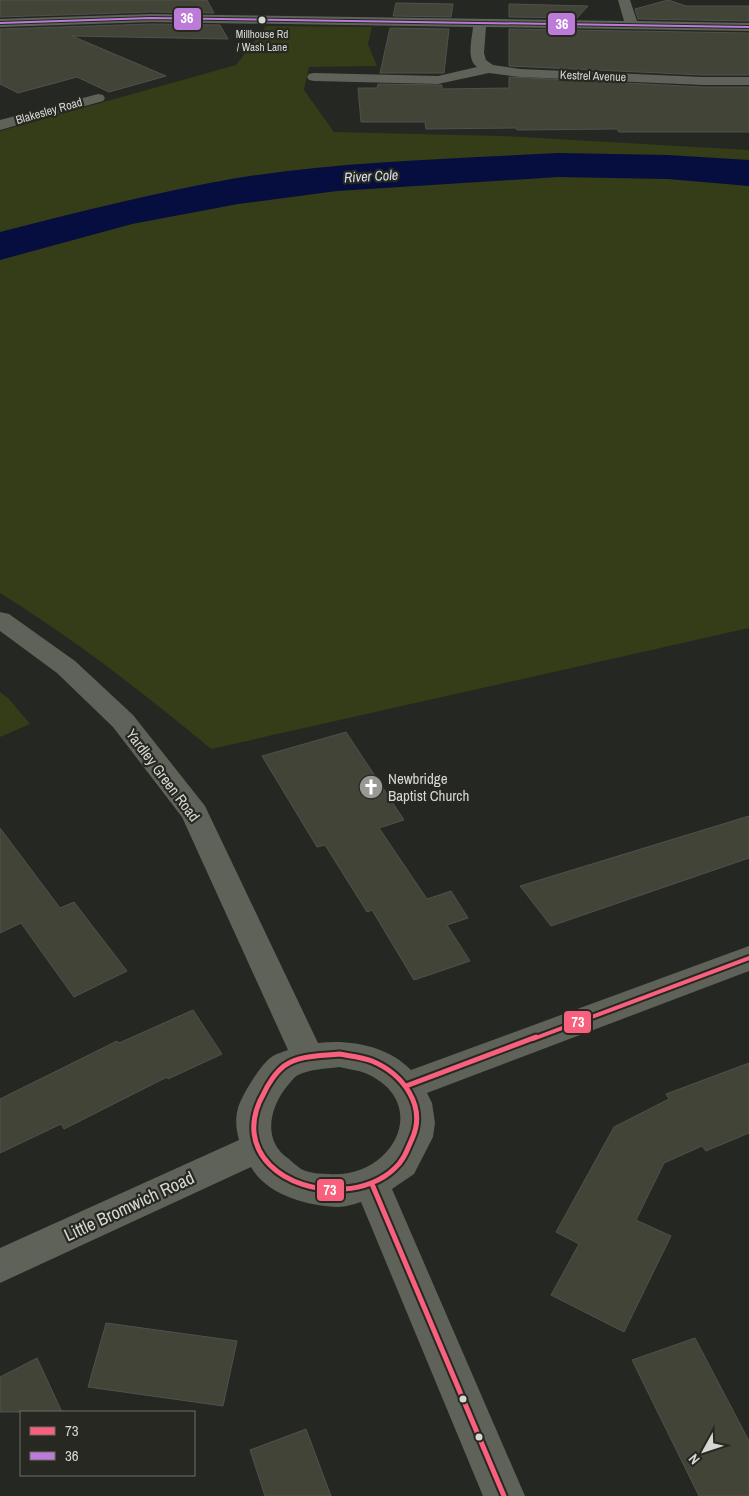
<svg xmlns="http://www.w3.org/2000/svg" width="749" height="1496" viewBox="0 0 749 1496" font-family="'Archivo Narrow',sans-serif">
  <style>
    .green { fill: #353c18 }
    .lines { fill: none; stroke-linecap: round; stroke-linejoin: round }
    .river { fill: #050e3f; fill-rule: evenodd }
    .building { fill: #424437; stroke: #50514e }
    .minor { fill: #5f6258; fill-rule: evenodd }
    .bus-1-far1-casing { stroke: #262821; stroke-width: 8 }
    .bus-1-casing { stroke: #262821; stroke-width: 9 }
    .bus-2-casing { stroke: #262821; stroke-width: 4 }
    .bus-1-far1 { stroke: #f8607d; stroke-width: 4 }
    .bus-1 { stroke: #f8607d; stroke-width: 5 }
    .bus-2 { stroke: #bd7bd9; stroke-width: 2 }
    .bus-dot { fill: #d6d7d2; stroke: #262821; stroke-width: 2 }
    .labels { text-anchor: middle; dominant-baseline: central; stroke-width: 4.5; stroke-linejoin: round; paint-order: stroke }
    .far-bus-label { font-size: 11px; fill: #d6d7d2; stroke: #262821 }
    .far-street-label { font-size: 12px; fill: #d6d7d2; stroke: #262821 }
    .far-water-label { font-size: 14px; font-style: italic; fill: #d5ddef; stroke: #262821 }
    .street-label { font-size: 15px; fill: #d6d7d2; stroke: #262821 }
    .poi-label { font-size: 15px; fill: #d6d7d2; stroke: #262821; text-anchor: start }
    .near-street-label { font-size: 18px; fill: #d6d7d2; stroke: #262821 }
    .line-badge { stroke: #262821; stroke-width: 2 }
    .badge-label { font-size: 14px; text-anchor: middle; font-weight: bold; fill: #fff }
  </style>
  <rect width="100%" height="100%" fill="#252722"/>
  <g class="green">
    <path d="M266 26 372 27 368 44 377 66 309 67 304 90 334 132 502 136 749 150V628L211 749C144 693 74 639 0 593V131L236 65Z"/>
    <path d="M0 692 9 699 30 724 0 737Z"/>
  </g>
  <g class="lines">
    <path class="river" d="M558 153 668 155 749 160V186L668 179 558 177 337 191 238 204 132 224 0 260V232C79 212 157 192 237 178 343 161 451 159 558 153Z"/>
  </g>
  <g class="building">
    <path d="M0 0H207L214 13 151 12 0 17Z"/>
    <path d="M668 0 686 6H749V21L638 19 635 9Z"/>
    <path d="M396 3 453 4 451 17 393 16Z"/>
    <path d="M509 4 588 6 577 18 509 17Z"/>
    <path d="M151 24 220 25 228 39 72 36 166 76 109 92 77 77 18 93 0 84V29Z"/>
    <path d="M390 28 449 29 444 73H380Z"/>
    <path d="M509 29 749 33V75H703L509 66Z"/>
    <path d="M509 77 703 87H749V132H619L617 129 517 130 516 128 426 129 425 122H361L358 88H377L378 84 442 85V89L509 88Z"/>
    <path d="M346 732 404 820 379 828 427 899 451 891 468 918 447 925 470 961 414 980 372 910 367 912 325 845 317 847 262 756Z"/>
    <path d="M749 816V858L551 926 520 886Z"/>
    <path d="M0 828 60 908 74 902 127 971 74 997 21 923 0 933Z"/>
    <path d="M193 1010 222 1054 168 1079 167 1077 64 1129 61 1124 0 1153V1099L117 1041 119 1043Z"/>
    <path d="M749 1063V1133L706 1151 702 1146 664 1163 636 1220 671 1236 624 1332 551 1295 579 1244 556 1232 614 1127 669 1099 666 1094Z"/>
    <path d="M106 1323 237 1341 223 1406 88 1387Z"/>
    <path d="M695 1338 749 1441V1496H699L632 1360Z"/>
    <path d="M37 1358 62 1412H0V1377Z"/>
    <path d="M306 1429 331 1496H265L250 1450Z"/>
  </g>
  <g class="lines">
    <g class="minor">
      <path d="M618 0H630L637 21 749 23V31L486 27 484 53 486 60 493 65 520 69 703 77H749V85H703L520 77 489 73 438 84 314 81 309 80 307 77 309 74 314 73 438 76 477 67C466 59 472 39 473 27L151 22 0 27V19L151 14 624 21Z"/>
      <path d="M98 94 103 95 105 98 103 101 0 130V120Z"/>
      <path d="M0 612 9 614 75 661 133 715 205 806 318 1043C350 1039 388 1046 411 1070L749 946V971L427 1093 432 1103 435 1123 433 1137 414 1174 392 1189 525 1496H483L361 1202C354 1204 346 1207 338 1207 308 1206 267 1195 251 1167L0 1283V1248L239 1140C236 1129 235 1119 238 1108 242 1095 261 1063 273 1056 278 1053 283 1052 288 1050L182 817 113 727 57 673 0 631ZM339 1067C347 1069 357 1070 365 1073 433 1102 393 1179 329 1174 320 1174 311 1173 303 1170 297 1167 291 1160 285 1156 262 1137 271 1105 288 1085 291 1082 294 1077 298 1075 311 1069 325 1069 339 1067Z"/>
    </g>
    <g class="bus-1-far1-casing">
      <path id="bus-1-far1" d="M533 1039 749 958"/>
    </g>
    <g class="bus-1-casing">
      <g id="bus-1">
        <path d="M339 1054C350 1056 362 1057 372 1061 403 1074 427 1106 412 1139 407 1150 404 1160 395 1168 382 1181 362 1188 344 1189 287 1194 230 1152 264 1093 268 1084 276 1072 284 1066 299 1055 321 1056 339 1054Z"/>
        <path d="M406 1086 536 1037"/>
        <path d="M372 1184 504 1496"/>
      </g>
    </g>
    <g class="bus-2-casing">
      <path id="bus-2" d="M0 23 151 18 749 27"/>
    </g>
    <use href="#bus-1-far1" class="bus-1-far1"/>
    <use href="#bus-1" class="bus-1"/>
    <use href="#bus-2" class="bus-2"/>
  </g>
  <defs>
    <g id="church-disc" transform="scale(1.25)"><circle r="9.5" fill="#989994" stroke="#262821"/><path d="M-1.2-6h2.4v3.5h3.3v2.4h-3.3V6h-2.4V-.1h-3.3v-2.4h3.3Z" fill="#fff"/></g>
  </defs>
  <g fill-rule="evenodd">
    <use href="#church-disc" x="371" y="787"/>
  </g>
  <g class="bus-dot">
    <circle cx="262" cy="20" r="4.5"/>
    <circle cx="463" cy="1399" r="4.5"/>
    <circle cx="479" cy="1437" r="4.5"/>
  </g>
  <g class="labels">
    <g class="far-bus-label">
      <text x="262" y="34">Millhouse Rd<tspan x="262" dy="13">/ Wash Lane</tspan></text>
    </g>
    <g class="far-street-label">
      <text transform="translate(593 76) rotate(2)">Kestrel Avenue</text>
      <text transform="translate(49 111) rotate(-16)">Blakesley Road</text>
    </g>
    <g class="far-water-label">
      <text transform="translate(371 176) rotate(-3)">River Cole</text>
    </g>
    <g class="street-label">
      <text transform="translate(163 775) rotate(53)">Yardley Green Road</text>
    </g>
    <g class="poi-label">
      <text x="388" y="778">Newbridge<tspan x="388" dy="17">Baptist Church</tspan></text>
    </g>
    <g class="near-street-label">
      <text transform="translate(129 1206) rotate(-25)">Little Bromwich Road</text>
    </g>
  </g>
  <g class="line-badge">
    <rect x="173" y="7" width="29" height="24" rx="5" fill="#bd7bd9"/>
    <rect x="547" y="12" width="29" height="24" rx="5" fill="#bd7bd9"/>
    <rect x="563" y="1010" width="29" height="24" rx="5" fill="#f8607d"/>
    <rect x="316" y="1178" width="29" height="24" rx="5" fill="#f8607d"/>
  </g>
  <g class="badge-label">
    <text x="187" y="23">36</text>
    <text x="562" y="29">36</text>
    <text x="578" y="1027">73</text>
    <text x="330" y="1195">73</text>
  </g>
  <rect x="20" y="1411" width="175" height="65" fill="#262821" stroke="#6c6e68"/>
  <rect x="30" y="1427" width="25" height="8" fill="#f8607d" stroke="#6c6e68"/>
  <text x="65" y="1436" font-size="15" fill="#d6d7d2">73</text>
  <rect x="30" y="1452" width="25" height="8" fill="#bd7bd9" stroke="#6c6e68"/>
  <text x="65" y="1461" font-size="15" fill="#d6d7d2">36</text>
  <g transform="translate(704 1451) rotate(230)" stroke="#262821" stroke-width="4" paint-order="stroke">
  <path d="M0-4L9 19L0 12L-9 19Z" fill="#d6d7d2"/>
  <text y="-8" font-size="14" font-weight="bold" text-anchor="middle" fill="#d6d7d2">N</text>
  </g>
</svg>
